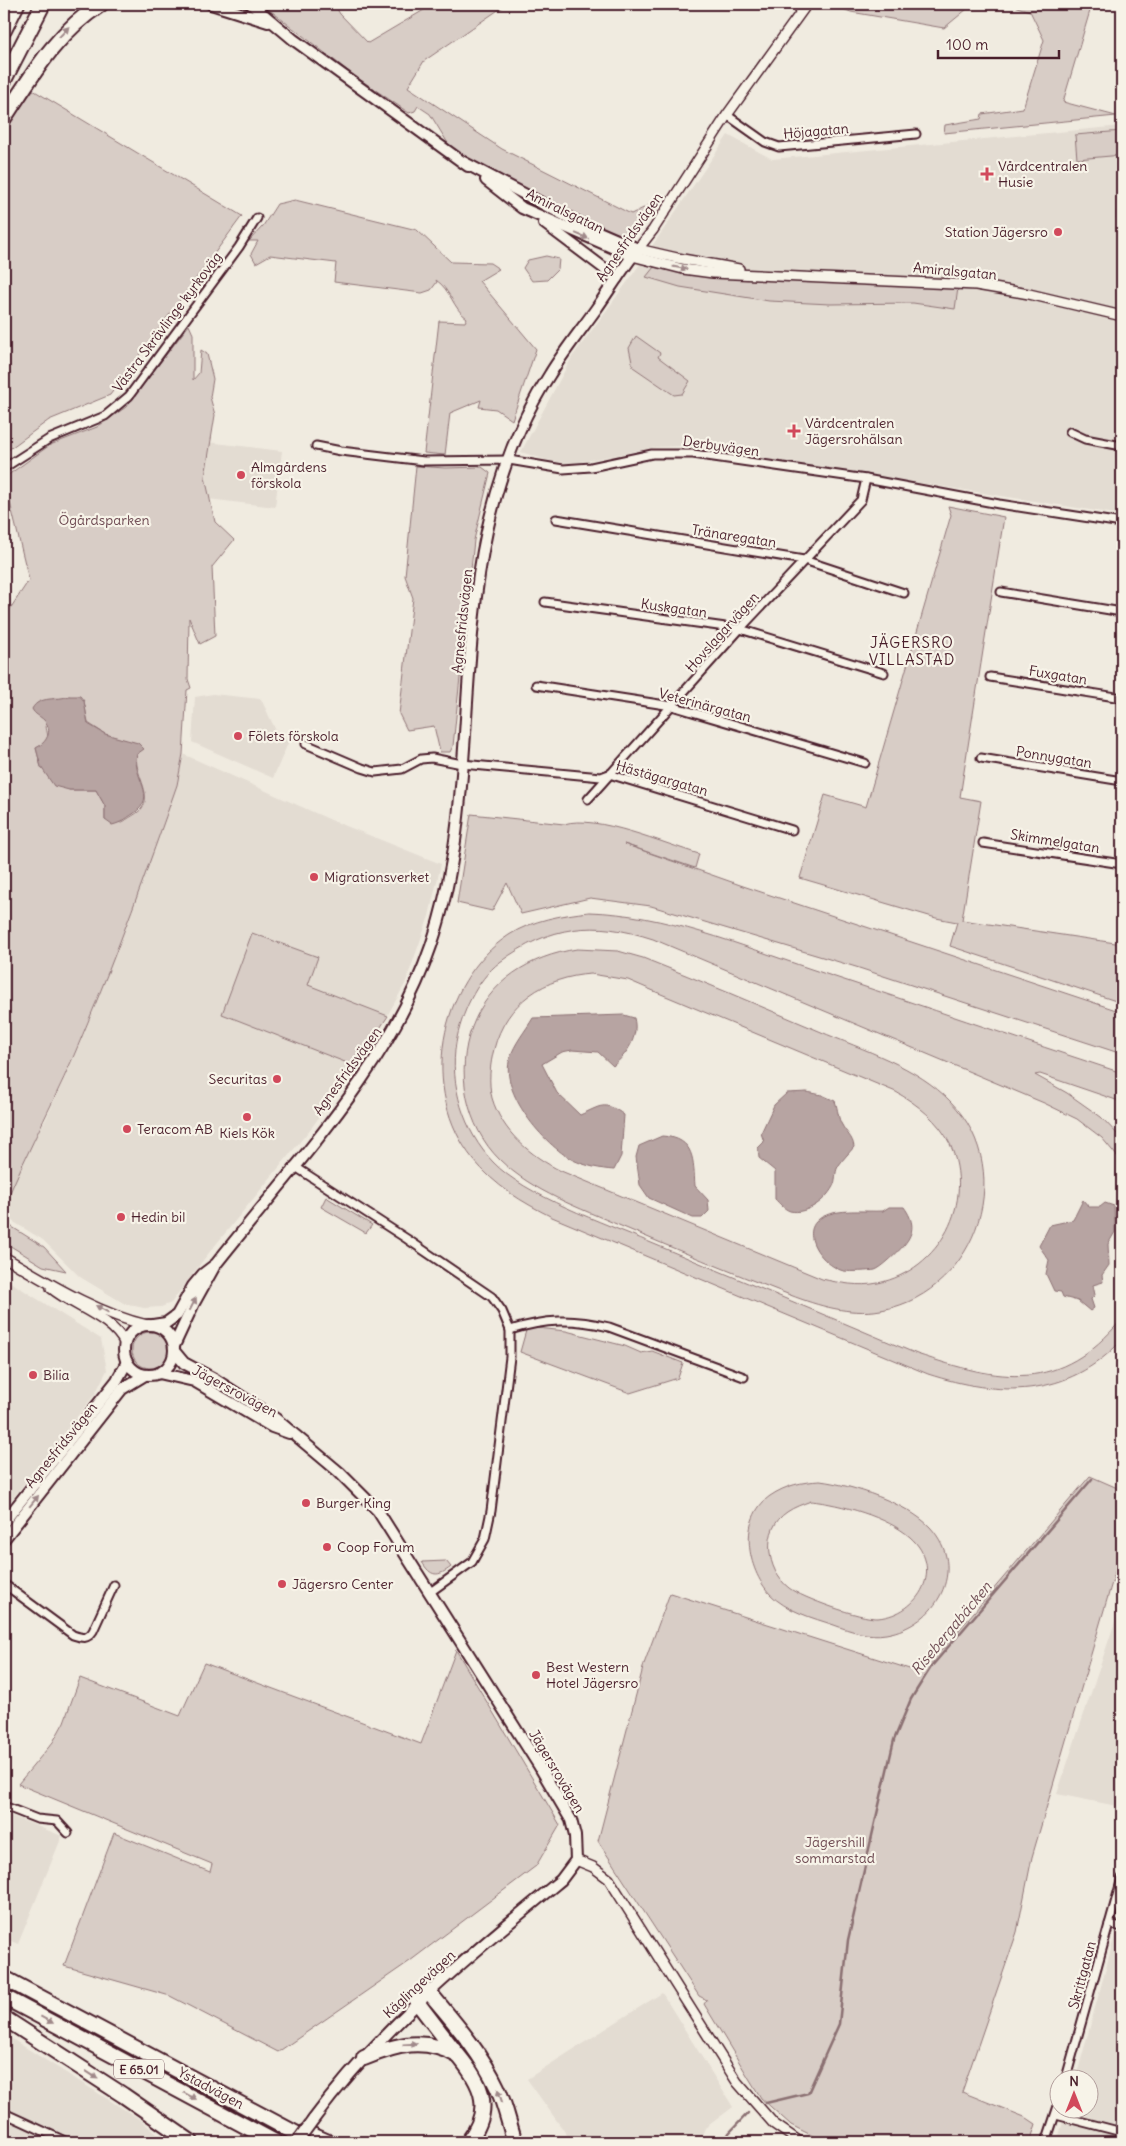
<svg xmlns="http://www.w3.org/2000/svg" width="1126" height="2146" viewBox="0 0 1126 2146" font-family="Delius,sans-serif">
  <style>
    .built { fill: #e3dcd2 }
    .green { fill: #d8cdc6; stroke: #917678; fill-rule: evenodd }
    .water { fill: #b7a4a2; stroke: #8b6f72 }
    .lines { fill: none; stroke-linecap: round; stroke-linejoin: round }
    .stream { stroke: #8b6f72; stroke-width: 2.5 }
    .minor-casing { stroke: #4a1f2b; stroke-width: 11 }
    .tertiary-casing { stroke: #4a1f2b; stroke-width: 12 }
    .secondary-casing { stroke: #4a1f2b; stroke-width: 14 }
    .motorway-casing { stroke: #4a1f2b; stroke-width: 18 }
    .minor { stroke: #f7f3e8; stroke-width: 7 }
    .tertiary { stroke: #f7f3e8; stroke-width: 9 }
    .secondary { stroke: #f7f3e8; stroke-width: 10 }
    .motorway { stroke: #f7f3e8; stroke-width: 14 }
    .secondary-bridge-casing { stroke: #4a1f2b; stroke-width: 14; stroke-linecap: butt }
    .secondary-bridge { stroke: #f7f3e8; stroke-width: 10 }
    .oneway { fill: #a0898a }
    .poi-dot { fill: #d1495b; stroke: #f7f3e8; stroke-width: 2 }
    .labels { text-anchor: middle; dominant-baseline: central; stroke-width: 4.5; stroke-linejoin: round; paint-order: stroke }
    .shield { fill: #f7f3e8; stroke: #7e5f64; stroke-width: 1 }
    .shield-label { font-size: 12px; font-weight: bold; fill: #4a1f2b }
    .street-label { font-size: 14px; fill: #4a1f2b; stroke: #f7f3e8 }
    .poi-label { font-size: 14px; fill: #4a1f2b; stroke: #f7f3e8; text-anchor: start }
    .park-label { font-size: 14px; fill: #6e4a52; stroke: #f7f3e8 }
    .neighbourhood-label { font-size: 15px; letter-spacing: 1px; fill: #4a1f2b; stroke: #f7f3e8 }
    .water-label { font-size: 15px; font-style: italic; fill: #704e55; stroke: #f7f3e8 }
  </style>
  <rect width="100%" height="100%" fill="#f0ebe0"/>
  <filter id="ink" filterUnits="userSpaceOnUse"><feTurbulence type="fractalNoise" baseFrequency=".02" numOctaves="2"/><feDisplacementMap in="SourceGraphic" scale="10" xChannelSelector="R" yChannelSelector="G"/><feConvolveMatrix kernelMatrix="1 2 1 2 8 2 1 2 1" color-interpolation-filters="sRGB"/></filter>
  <g filter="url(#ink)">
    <g class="built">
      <path d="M1122 126V515L684 446 657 447 570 464 546 460 521 452 572 357 631 277 728 135 772 159Z"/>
      <path d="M207 442 282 451 275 507 200 498Z"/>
      <path d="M213 694 261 699 276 731 289 741 273 778 192 742 195 697Z"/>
      <path d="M183 754 331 820 441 864 429 916 405 984 372 1043 312 1127 204 1259 171 1303 161 1307 144 1308 125 1304 80 1277 43 1240 4 1216V1207L26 1153 46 1119 84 1034 165 818 177 785Z"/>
      <path d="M4 1278 101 1339 107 1370 95 1394 4 1509Z"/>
      <path d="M1122 1601V1807L1057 1794Z"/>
      <path d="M4 1813 62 1836 18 1944 4 1938Z"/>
      <path d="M1122 1909V2142H1057L1067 2109 1088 2108V2078H1076Z"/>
      <path d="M662 1993 733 2107 705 2128 699 2142H572L527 2079Z"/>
      <path d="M4 2034 141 2120 166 2142H4Z"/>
    </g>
    <g class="green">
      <path d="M262 4H334L340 14 368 43 434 4H507L424 61 408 87 502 149 631 214 650 205C641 219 634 236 616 237L494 176 449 145 430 114 418 106 415 111 409 113 352 74Z"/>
      <path d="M829 4H973L944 28 851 12Z"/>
      <path d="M1007 4H1092L1063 102 1116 116 944 133 945 125 981 119 982 114 1023 108 1044 40 1030 11Z"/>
      <path d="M33 90 242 216 110 395 49 420 4 453V130Z"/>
      <path d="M1122 131V155L1077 159 1075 135Z"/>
      <path d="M295 200 417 230 451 262 490 263 499 269 479 281 536 349 512 420 496 409 479 407 481 400 450 413 445 455 424 453 439 321 465 322 467 318C453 309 451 290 436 280L437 282 431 290 422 293 334 282 336 263 270 255 256 263 251 254 258 241H249L263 226 277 204Z"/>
      <path d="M546 256 559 259 558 269 547 280 532 281 523 268 528 260Z"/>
      <path d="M654 267 689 275 734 279 958 288 955 309 913 303 830 304 769 301 680 287 646 277Z"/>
      <path d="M189 325 193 334V380L199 373 201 350 207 354 213 379 210 397 215 415 205 477 215 522 234 540 212 567 215 636 200 644 189 618 188 679 191 688 187 690 183 754 177 785C148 868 117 953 83 1034 59 1093 28 1148 4 1207V618L29 580 4 478 50 445 97 427 126 407ZM69 696 84 701 88 723 105 734 125 740 137 754C133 773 153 793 142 808 138 814 127 818 122 823L105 820V806L96 790H69L41 767 36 748C55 739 45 736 46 721 46 714 51 705 54 698L62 699Z"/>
      <path d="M636 336 660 353 658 357 690 381 682 394 674 395 633 367 629 348Z"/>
      <path d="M416 466 445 468 482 467 490 473 474 540 453 746 450 752H440L434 726 407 730 399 714 413 598 405 576Z"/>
      <path d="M948 506 1004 517 960 797 981 801 962 920 1122 944V1003L950 946 957 922 936 918 800 878 825 795 866 807 951 515Z"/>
      <path d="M471 814 564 824C596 814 665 844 699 854L695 868 624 844 743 886 1122 1012V1054L856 967 651 906 590 898 521 914 507 883 492 911 457 903Z"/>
      <path d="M589 912C665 914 739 945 811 969 915 1003 1018 1039 1122 1073V1102L1040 1074 1035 1075 1067 1093 1101 1117 1122 1139V1162L1102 1138 1077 1119 1044 1103 653 939C595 920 550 925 500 962 476 980 461 1015 456 1043 449 1084 464 1132 493 1162 525 1196 605 1223 649 1242 738 1279 828 1316 917 1354 1001 1382 1059 1394 1122 1319V1340C1067 1399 999 1397 928 1374L552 1217C522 1202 495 1186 473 1159 419 1092 438 982 509 935 532 920 562 915 589 912Z"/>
      <path d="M252 933 318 957 308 985 388 1016 355 1066 222 1014Z"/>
      <path d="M577 949 618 951 643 958C702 981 760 1006 819 1031 863 1050 917 1066 951 1102 1021 1174 972 1300 874 1311 843 1314 813 1304 785 1293 730 1272 675 1249 621 1226 580 1208 533 1192 500 1160 466 1127 455 1071 472 1027 489 981 530 956 577 949ZM591 974 628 980 649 989 896 1092C917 1104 939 1121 950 1144 976 1202 940 1270 878 1283 859 1287 840 1283 822 1279L561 1171C531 1156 502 1132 492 1098 488 1083 490 1064 494 1049 506 1002 545 977 591 974Z"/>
      <path d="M326 1197 372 1225 366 1233 321 1207Z"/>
      <path d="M4 1222 44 1247 66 1271 43 1266 4 1242Z"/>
      <path d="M527 1327 566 1331 625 1346 641 1353 652 1351 683 1363 678 1378 630 1393 520 1352Z"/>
      <circle cx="150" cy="1350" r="18"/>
      <path d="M1090 1476 1122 1490V1548L1032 1857 1017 1932 962 2092 1027 2118 1036 2124 1030 2142H825L791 2125 761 2098 704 2004 707 2000 699 1996 598 1841 644 1664 670 1593 922 1673Z"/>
      <path d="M820 1481C852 1485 907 1503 930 1527 969 1569 936 1626 886 1634 869 1637 850 1631 834 1625 813 1618 786 1611 770 1594 747 1569 738 1519 770 1496 786 1485 802 1482 820 1481ZM811 1501C840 1504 888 1517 910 1537 945 1568 920 1614 878 1618 861 1619 802 1598 789 1588 766 1570 761 1529 787 1512 794 1507 803 1504 811 1501Z"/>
      <path d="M446 1561 451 1567C438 1577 431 1577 422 1562Z"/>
      <path d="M456 1650 560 1825 536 1866 410 1961 278 2052 170 1996 64 1966 114 1833 210 1872 212 1864 18 1784 53 1742 64 1722 80 1678 180 1716 204 1663 421 1744Z"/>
    </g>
    <g class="water">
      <path d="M69 696H80L84 701 88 724 105 734 138 743 144 749 137 754C131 778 160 796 133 814 125 819 121 823 112 825L105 820V806L96 790H69L54 786 41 767 36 748C46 743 54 731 44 720 40 716 35 715 32 709 39 695 58 701 69 696Z"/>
      <path d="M624 1015 634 1018C639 1037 627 1054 613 1066L598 1052 572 1050 562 1052 542 1064 557 1093 580 1115C601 1106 604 1100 624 1115L621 1156 614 1170C600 1169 586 1166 573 1160 544 1145 499 1092 510 1058 514 1044 526 1030 533 1018Z"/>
      <path d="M807 1092 822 1095 835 1101C838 1109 838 1119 842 1125 846 1133 853 1137 854 1147 849 1153 843 1159 839 1165 835 1170 836 1178 834 1184 828 1199 807 1215 790 1211 784 1209 779 1203 775 1199V1171L759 1158 758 1148 764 1142 761 1133 774 1105 787 1093Z"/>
      <path d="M662 1136C696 1138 693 1161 695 1186L708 1200 709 1211 702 1218H693L649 1198 640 1185 636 1157 639 1146Z"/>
      <path d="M1083 1200 1089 1207H1100L1105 1203 1114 1206 1115 1232 1108 1244 1109 1265 1102 1275 1103 1282 1093 1285 1095 1295 1091 1299 1094 1308 1090 1311 1078 1301 1063 1297 1061 1292 1054 1291 1046 1274 1049 1260 1039 1246 1050 1225 1073 1220Z"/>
      <path d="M889 1207H904C914 1221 915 1232 904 1245 899 1251 882 1268 875 1270 869 1271 850 1272 844 1271 824 1267 796 1232 822 1217 838 1208 865 1212 883 1211Z"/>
    </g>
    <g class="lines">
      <g class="stream">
        <path d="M766 2103 808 2093 839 2024 848 1940 894 1740 911 1699 931 1667 1092 1479"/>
        <path d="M725 2142 729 2133 748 2113"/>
      </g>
      <g class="minor-casing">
        <g id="minor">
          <path d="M727 115 765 142 779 147 916 134"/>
          <path d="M1122 212V217"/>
          <path d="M1070 432 1085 439 1122 446"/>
          <path d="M316 446 341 451 424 461 509 460 563 469 591 467 652 454H693L866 479 999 504 1122 523"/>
          <path d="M4 468 49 439 105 416 129 396 239 247 257 218"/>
          <path d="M556 519 804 560 904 593"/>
          <path d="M1001 592 1122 612"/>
          <path d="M545 602 740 629 884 673"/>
          <path d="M990 677 1122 698"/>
          <path d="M536 685 672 706 865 763"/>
          <path d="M306 744 362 768 375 772 402 769 421 759 432 758 462 764 601 777 609 774 792 830"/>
          <path d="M981 758 1122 781"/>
          <path d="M588 799 740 629 861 500 866 479"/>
          <path d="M983 843 1122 864"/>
          <path d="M294 1166 407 1239 492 1297 502 1311 510 1330V1357L491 1511 485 1539 472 1562 429 1593"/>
          <path d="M510 1330C546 1319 572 1318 609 1327L744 1377"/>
          <path d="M4 1584 73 1635C82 1638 87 1640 93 1631L114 1585"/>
          <path d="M4 1806 37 1819 57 1821 68 1833"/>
          <path d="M1109 1924 1122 1927"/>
          <path d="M1066 2078 1122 1878"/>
          <path d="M4 2113 67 2142"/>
          <path d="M1056 2115 1122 2132"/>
          <path d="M1046 2142 1058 2106"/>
        </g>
      </g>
      <g class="tertiary-casing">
        <g id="tertiary">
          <path d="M632 256 683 269 713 273 976 285 1029 294 1122 316"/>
          <path d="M739 269 677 258 638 249 653 230 727 115 807 4"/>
          <path d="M4 1257C47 1282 98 1314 147 1325"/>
          <path d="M51 1288C74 1307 112 1317 125 1344"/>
          <path d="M576 1860 593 1867 609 1879 737 2082 774 2124 800 2142"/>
        </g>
      </g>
      <g class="secondary-casing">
        <g id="secondary">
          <path d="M211 4 268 22"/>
          <path d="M251 4 294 40 468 166"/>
          <path d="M486 180 522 208 632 256"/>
          <path d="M544 223 617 278"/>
          <circle cx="149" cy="1350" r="25"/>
          <path d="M153 1325 166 1323 177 1315 193 1286 203 1274 216 1264C294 1165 390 1067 431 946 476 813 457 668 487 531 499 477 520 420 550 374 564 351 581 330 596 309 610 289 623 268 638 249L585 226 463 162"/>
          <path d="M174 1346 194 1303 214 1267"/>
          <path d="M174 1351 184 1363 216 1380 276 1419 339 1472 378 1511 538 1764 571 1820 575 1836 576 1860 561 1880C472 1953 382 2026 313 2120"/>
          <path d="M159 1373 194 1381 272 1427 289 1433"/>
          <path d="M4 1522 117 1380 127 1362"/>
          <path d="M4 1539 122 1389 145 1375"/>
        </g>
      </g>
      <g class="motorway-casing">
        <g id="motorway">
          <path d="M4 30 17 4"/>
          <path d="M4 80 43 4"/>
          <path d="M4 118C33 74 56 33 101 4"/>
          <path d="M4 1978 312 2142"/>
          <path d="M428 1991C453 2021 480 2051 497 2087 505 2104 509 2124 515 2142"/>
          <path d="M4 1997 275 2142"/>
          <path d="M417 2002C429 2018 441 2033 453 2049 478 2079 497 2105 468 2142"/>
          <path d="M4 2018 123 2095 191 2142"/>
          <path d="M364 2058C397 2044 424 2037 457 2055"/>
          <path d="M305 2132 328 2142"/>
        </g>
      </g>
      <use href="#minor" class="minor"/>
      <use href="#tertiary" class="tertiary"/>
      <use href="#secondary" class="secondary"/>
      <use href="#motorway" class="motorway"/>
      <g class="secondary-bridge-casing">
        <path id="secondary-bridge" d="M297 2142 313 2120"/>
      </g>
      <use href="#secondary-bridge" class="secondary-bridge"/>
    </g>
    <defs><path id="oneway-solid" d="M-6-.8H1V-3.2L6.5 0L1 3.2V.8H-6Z" transform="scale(1.25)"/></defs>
    <g class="oneway">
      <use href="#oneway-solid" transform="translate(64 32) rotate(-47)"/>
      <use href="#oneway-solid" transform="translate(582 236) rotate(23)"/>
      <use href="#oneway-solid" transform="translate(680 268) rotate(11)"/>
      <use href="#oneway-solid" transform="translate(193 1304) rotate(-63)"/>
      <use href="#oneway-solid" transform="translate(102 1309) rotate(-151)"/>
      <use href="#oneway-solid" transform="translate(34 1501) rotate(-51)"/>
      <use href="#oneway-solid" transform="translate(47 2020) rotate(28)"/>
      <use href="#oneway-solid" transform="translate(410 2044) rotate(-4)"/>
      <use href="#oneway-solid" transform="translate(92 2075) rotate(33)"/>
      <use href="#oneway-solid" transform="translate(190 2096) rotate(28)"/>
      <use href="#oneway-solid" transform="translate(500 2096) rotate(-109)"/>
    </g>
  </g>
  <g class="poi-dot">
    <path d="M984.5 166.5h5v5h5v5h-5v5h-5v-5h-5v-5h5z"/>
    <circle cx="1058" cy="232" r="5"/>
    <path d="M791.5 423.5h5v5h5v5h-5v5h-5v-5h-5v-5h5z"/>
    <circle cx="241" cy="475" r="5"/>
    <circle cx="238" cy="736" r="5"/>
    <circle cx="314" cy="877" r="5"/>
    <circle cx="277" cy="1079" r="5"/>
    <circle cx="247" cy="1117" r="5"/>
    <circle cx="127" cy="1129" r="5"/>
    <circle cx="121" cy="1217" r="5"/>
    <circle cx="33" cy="1375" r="5"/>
    <circle cx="306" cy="1503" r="5"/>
    <circle cx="327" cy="1547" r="5"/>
    <circle cx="282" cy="1584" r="5"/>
    <circle cx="536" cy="1675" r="5"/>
  </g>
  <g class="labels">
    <rect class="shield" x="114" y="2059.5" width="50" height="19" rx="4"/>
    <g class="shield-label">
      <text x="139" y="2069">E 65.01</text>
    </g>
    <g class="street-label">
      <text transform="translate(816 131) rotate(-5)">Höjagatan</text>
      <text transform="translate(565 211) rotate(26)">Amiralsgatan</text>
      <text transform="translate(629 237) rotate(-55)">Agnesfridsvägen</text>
      <text transform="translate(955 271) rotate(5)">Amiralsgatan</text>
      <text transform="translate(167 322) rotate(-53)">Västra Skrävlinge kyrkoväg</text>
      <text transform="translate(721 446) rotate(8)">Derbyvägen</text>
      <text transform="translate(734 536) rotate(9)">Tränaregatan</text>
      <text transform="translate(674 608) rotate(8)">Kuskgatan</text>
      <text transform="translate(462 621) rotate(-84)">Agnesfridsvägen</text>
      <text transform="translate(722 632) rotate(-48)">Hovslagarvägen</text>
      <text transform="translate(1058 675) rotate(9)">Fuxgatan</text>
      <text transform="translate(705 705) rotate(15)">Veterinärgatan</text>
      <text transform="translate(1054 757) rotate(9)">Ponnygatan</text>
      <text transform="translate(662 778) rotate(16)">Hästägargatan</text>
      <text transform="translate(1055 841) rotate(9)">Skimmelgatan</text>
      <text transform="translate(347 1071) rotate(-54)">Agnesfridsvägen</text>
      <text transform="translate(235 1391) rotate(28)">Jägersrovägen</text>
      <text transform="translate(61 1445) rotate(-51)">Agnesfridsvägen</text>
      <text transform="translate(557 1771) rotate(59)">Jägersrovägen</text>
      <text transform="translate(1082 1975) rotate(-75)">Skrittgatan</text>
      <text transform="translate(419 1984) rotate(-43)">Käglingevägen</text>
      <text transform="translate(211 2088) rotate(28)">Ystadvägen</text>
    </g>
    <g class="poi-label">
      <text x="998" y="166">Vårdcentralen<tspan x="998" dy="16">Husie</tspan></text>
      <text x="1048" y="232" text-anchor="end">Station Jägersro</text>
      <text x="805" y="423">Vårdcentralen<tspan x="805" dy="16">Jägersrohälsan</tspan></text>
      <text x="251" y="467">Almgårdens<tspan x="251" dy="16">förskola</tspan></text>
      <text x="248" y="736">Fölets förskola</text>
      <text x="324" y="877">Migrationsverket</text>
      <text x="267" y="1079" text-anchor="end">Securitas</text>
      <text x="137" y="1129">Teracom AB</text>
      <text x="247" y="1133" text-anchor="middle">Kiels Kök</text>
      <text x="131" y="1217">Hedin bil</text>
      <text x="43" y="1375">Bilia</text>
      <text x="316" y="1503">Burger King</text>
      <text x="337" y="1547">Coop Forum</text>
      <text x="292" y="1584">Jägersro Center</text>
      <text x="546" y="1667">Best Western<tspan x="546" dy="16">Hotel Jägersro</tspan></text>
    </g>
    <g class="park-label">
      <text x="104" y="520">Ögårdsparken</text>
      <text x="835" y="1842">Jägershill<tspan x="835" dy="16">sommarstad</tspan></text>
    </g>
    <g class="neighbourhood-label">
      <text x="912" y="642">JÄGERSRO<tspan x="912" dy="17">VILLASTAD</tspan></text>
    </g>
    <g class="water-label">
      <text transform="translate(951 1628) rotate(-50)">Risebergabäcken</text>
    </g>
  </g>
  <rect width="1126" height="2146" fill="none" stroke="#f7f3e8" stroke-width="20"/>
  <rect x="10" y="10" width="1106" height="2126" fill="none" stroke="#4a1f2b" stroke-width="2" filter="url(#ink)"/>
  <g transform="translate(1074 2094)"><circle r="24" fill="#f7f3e8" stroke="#b29e9c"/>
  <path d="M0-4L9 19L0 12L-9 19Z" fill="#d1495b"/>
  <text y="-8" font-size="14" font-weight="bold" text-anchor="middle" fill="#4a1f2b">N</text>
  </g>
  <path d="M938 50v8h121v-8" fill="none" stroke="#4a1f2b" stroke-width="2.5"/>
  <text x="946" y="50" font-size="15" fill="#4a1f2b" stroke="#f7f3e8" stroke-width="4" paint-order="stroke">100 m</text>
</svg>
